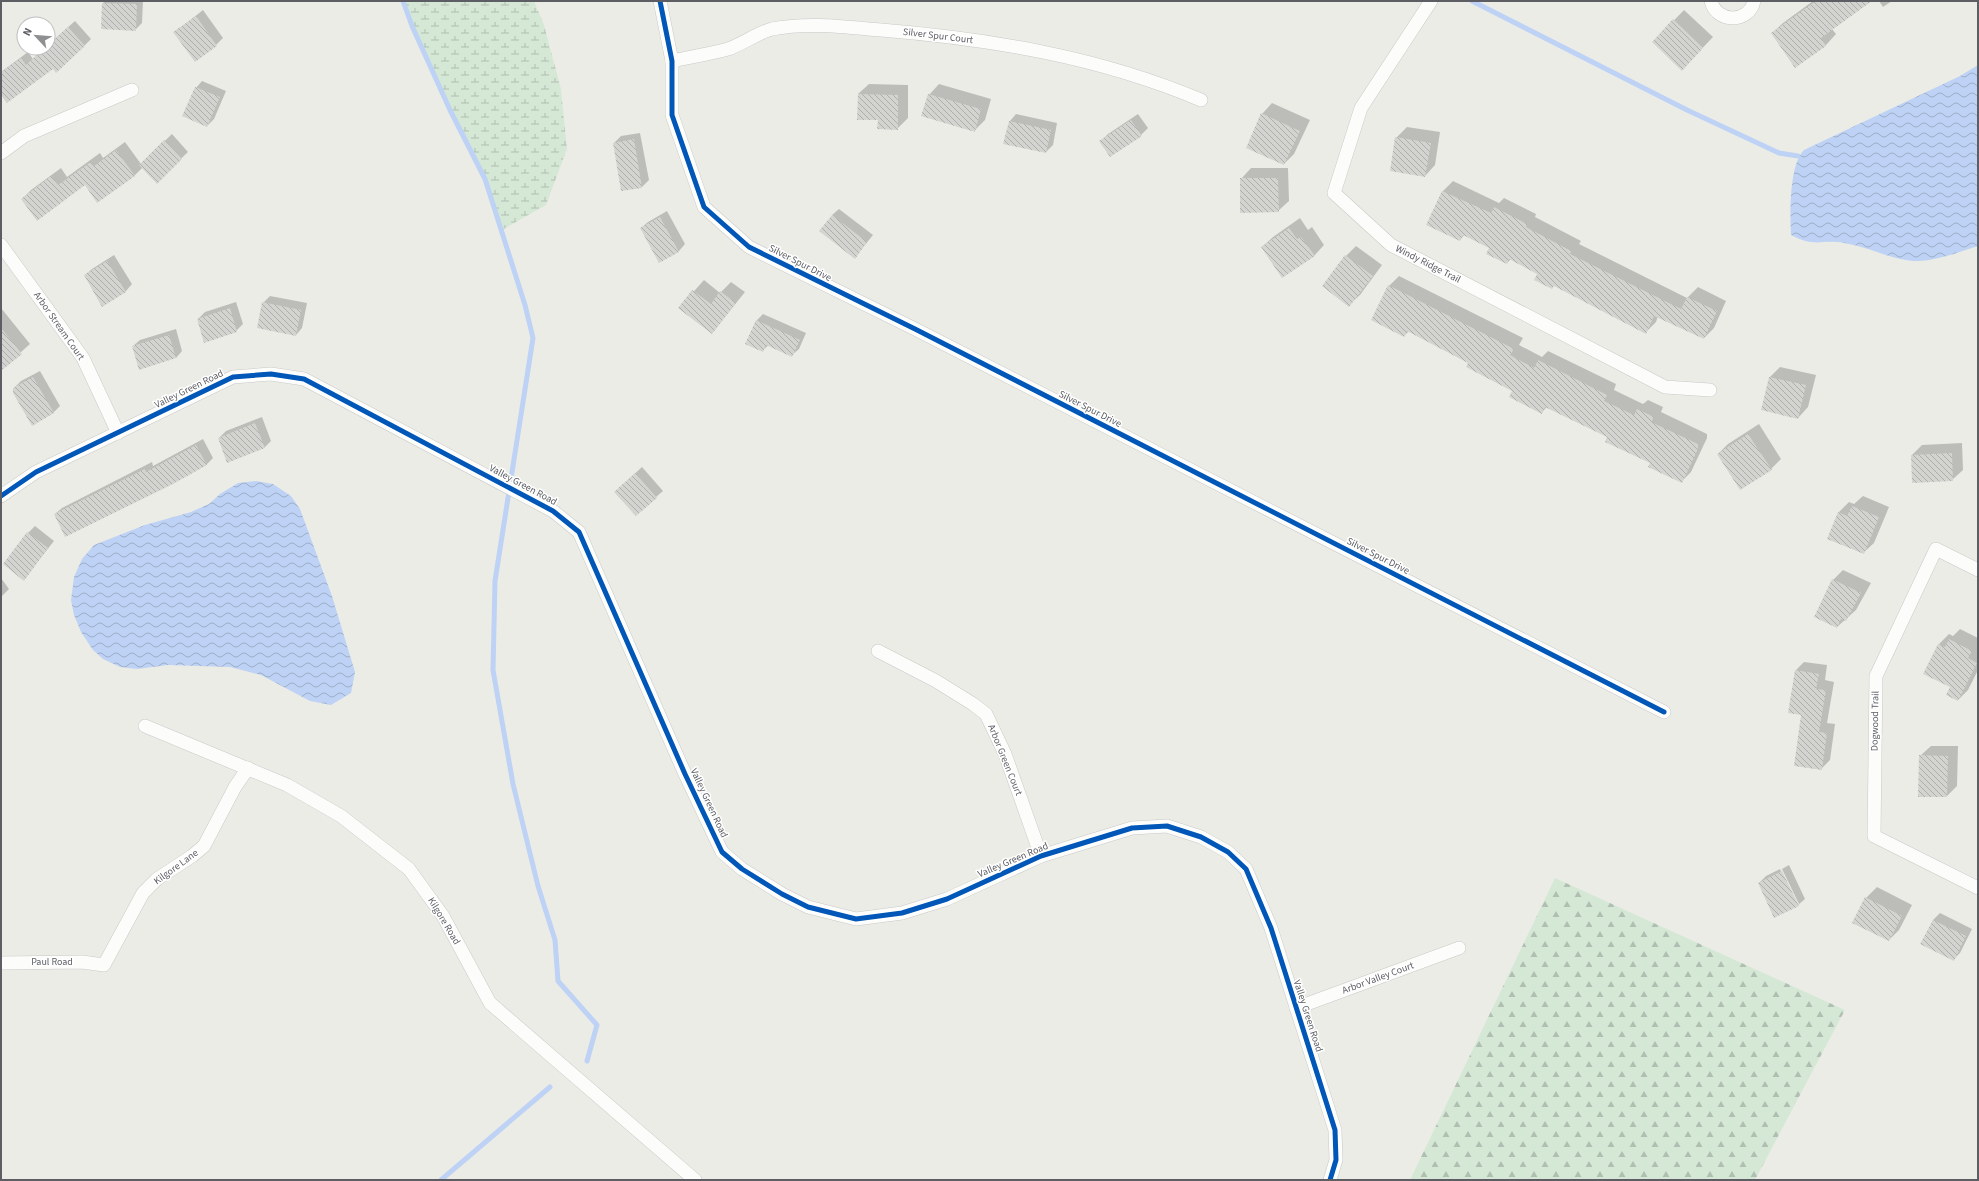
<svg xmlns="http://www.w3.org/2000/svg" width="1979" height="1181" viewBox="0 0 1979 1181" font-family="'Source Sans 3',sans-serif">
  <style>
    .forest { fill: url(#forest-firs) }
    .wetland { fill: url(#wetland-marsh) }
    .water { fill: url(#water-waves) }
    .shadow { fill: #0003 }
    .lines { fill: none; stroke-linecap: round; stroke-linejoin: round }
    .stream { stroke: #bdd2f4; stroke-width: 5 }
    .building { fill: url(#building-back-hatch) }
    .minor-casing { stroke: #c8c9c7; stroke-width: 14 }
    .minor { stroke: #fcfcfb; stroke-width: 13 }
    .cycleway-casing { stroke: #fff; stroke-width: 8 }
    .cycleway { stroke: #0057b8; stroke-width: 5 }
    .labels { text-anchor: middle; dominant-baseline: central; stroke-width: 3; stroke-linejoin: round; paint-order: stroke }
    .street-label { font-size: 10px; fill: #5c5e64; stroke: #fff }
  </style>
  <defs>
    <pattern id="forest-firs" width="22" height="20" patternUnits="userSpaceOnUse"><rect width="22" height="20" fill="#d5e8d6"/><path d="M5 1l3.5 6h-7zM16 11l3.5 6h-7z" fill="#b0bfb1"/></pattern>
    <pattern id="wetland-marsh" width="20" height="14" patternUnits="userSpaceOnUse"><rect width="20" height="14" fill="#d5e8d6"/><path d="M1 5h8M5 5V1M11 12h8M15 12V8" fill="none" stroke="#b0bfb1"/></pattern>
    <pattern id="water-waves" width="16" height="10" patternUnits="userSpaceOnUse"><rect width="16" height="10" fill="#bdd2f4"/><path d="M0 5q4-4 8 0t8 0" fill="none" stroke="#9daec9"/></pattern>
    <pattern id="building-back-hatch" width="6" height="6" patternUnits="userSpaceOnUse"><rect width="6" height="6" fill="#d3d3d0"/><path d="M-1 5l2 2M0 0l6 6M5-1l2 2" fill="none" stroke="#aeaeac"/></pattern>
  </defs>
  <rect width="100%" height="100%" fill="#ecece7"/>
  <path class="forest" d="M1555 878 1845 1010 1755 1180H1410Z"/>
  <path class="wetland" d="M403 1H534L544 25 561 89 567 149 546 205 502 230 482 171 450 110 411 26Z"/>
  <g class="water">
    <path d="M1978 65V246C1959 252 1939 260 1919 261 1896 262 1867 246 1844 243 1821 239 1815 248 1791 235 1790 214 1789 165 1804 150L1960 76Z"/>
    <path d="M256 481 273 484 291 496 300 509 332 596 355 672 351 693 331 705 310 701 261 675 230 667 168 665 137 669 120 667 103 659 93 650 81 632 74 615 71 600 74 577 82 559 94 545 145 525 191 512 209 504 220 494 238 483Z"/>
  </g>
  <g class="shadow">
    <path d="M105 1H143L142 23 135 30 103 3Z"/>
    <path d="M1813 1H1870L1832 29 1836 34 1826 45 1795 66 1772 33 1783 23Z"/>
    <path d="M1879 1H1892L1883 7Z"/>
    <path d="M203 10 223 38 216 45 175 32Z"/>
    <path d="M1684 10 1713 37 1692 59 1653 42Z"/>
    <path d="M75 21 91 39 84 46 53 68 1 93V72L28 52 33 59 45 48H48V45Z"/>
    <path d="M202 81 226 91 214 119 207 126 196 88Z"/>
    <path d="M869 84 908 85V118L897 129 879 119 858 94Z"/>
    <path d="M939 84 991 99 985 120 974 131 929 95Z"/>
    <path d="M1272 103 1310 120 1294 154 1284 164 1262 114Z"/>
    <path d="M1016 114 1057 123 1053 145 1046 152 1005 143 1010 121Z"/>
    <path d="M1138 114 1148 128 1141 135 1101 141 1108 134Z"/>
    <path d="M1407 127 1440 132 1435 165 1425 176 1396 138Z"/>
    <path d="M640 133 649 180 642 187 622 190 614 143 621 136Z"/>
    <path d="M172 134 188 152 157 182 143 167 134 176 85 184 22 199 31 190 61 168 67 177 100 153 103 158 125 142 141 164Z"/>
    <path d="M1251 168H1288L1289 201 1278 211 1241 179Z"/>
    <path d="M1453 181 1499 203 1504 198 1536 214 1535 217 1581 241 1579 244 1687 298 1698 287 1726 301 1714 328 1704 338 1658 316 1656 322 1646 332 1511 259 1507 263 1491 248 1465 234 1460 240 1427 225 1443 191Z"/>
    <path d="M839 209 873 235 855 257 832 215Z"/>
    <path d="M667 211 685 244 679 251 659 261 641 228 648 222Z"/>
    <path d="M1300 218 1308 230 1312 227 1324 245 1314 256 1262 247 1273 237Z"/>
    <path d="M1356 246 1382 265 1360 295 1349 305 1346 256Z"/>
    <path d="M114 255 132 284 126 291 103 305 85 275 92 269Z"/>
    <path d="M1399 276 1523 338 1519 345 1542 357 1548 351 1616 384 1614 390 1643 404 1648 400 1663 407 1661 412 1707 434V438L1691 472 1681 482 1609 436 1547 407 1542 412 1513 390 1470 362 1409 331 1404 336 1389 286Z"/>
    <path d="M704 280 720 293 731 282 745 292 712 333 679 308Z"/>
    <path d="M270 296 307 303 302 328 296 335 263 303Z"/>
    <path d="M236 302 243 324 236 331 198 319 205 312Z"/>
    <path d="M1 308 30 344 2 369 1 368Z"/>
    <path d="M763 314 806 333 799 349 792 355 769 345 763 350 757 320Z"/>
    <path d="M176 329 182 351 176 358 133 346 140 340Z"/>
    <path d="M1780 367 1816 375 1808 407 1798 418 1762 409 1770 377Z"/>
    <path d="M40 371 60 406 53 413 14 388 21 381Z"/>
    <path d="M262 417 271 441 264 448 219 438 226 431Z"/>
    <path d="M1759 424 1781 459 1771 469 1718 454 1728 444Z"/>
    <path d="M203 439 213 458 207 464 55 514 62 508 152 462 153 466Z"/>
    <path d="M1962 443 1963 470 1952 480 1912 455 1922 445Z"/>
    <path d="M642 467 663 491 656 497 615 492Z"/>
    <path d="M1863 496 1889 507 1874 543 1863 553 1839 512 1849 502 1854 504Z"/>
    <path d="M35 526 54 541 24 579 28 533Z"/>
    <path d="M1843 570 1871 583 1856 610 1837 627 1833 580Z"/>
    <path d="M1 578 9 589 1 597Z"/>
    <path d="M1960 629 1978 638V670L1968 690 1958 700 1939 644 1949 634 1953 636Z"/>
    <path d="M1804 662 1827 665 1825 680 1834 682 1827 723 1835 724 1830 760 1821 769 1802 715 1796 670Z"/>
    <path d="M1931 746H1958L1957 786 1947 796H1919L1920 756Z"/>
    <path d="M1789 865 1805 899 1798 905 1759 883 1766 876 1780 869 1796 904H1799L1782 869Z"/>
    <path d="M1877 887 1912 905 1899 930 1889 940 1854 922 1866 898Z"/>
    <path d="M1940 913 1972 929 1960 953 1954 959 1922 944 1933 920Z"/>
  </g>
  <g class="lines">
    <g class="stream">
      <path d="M403 1 412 26 450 110 485 179 525 305 533 338 495 581 493 670 513 784 538 886 555 940 558 981 597 1025 587 1061"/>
      <path d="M1472 1 1687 110 1779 153 1798 156"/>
      <path d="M441 1180 550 1087"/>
    </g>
  </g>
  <g class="building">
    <path d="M1816 1H1872L1821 38 1826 46 1795 68 1771 33Z"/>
    <path d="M102 3 137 4 136 31 101 29Z"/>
    <path d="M196 16 217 46 195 62 173 32Z"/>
    <path d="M1673 19 1703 48 1682 71 1652 42Z"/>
    <path d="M68 27 85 46 56 73 53 69 7 103 1 95V72L21 58 26 65 44 48H48V45Z"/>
    <path d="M195 87 220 97 207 127 182 116Z"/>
    <path d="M858 94 898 95V130L877 129 878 120H857Z"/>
    <path d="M928 94 981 109 975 132 921 116Z"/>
    <path d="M1261 113 1300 131 1284 165 1246 148Z"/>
    <path d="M1131 120 1142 136 1110 157 1099 141Z"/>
    <path d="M1009 121 1051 130 1046 153 1003 144Z"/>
    <path d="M1395 137 1431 143 1425 177 1390 171Z"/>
    <path d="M634 139 642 188 621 191 613 143Z"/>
    <path d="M164 140 182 159 157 184 139 165Z"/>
    <path d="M116 150 135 176 97 203 85 185 37 221 21 199 51 176 58 185 91 162 94 166Z"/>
    <path d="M1240 178H1278L1279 212 1240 213Z"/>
    <path d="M1442 191 1491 213 1494 207 1527 224 1526 227 1571 251 1570 254 1681 309 1687 297 1717 311 1704 339 1654 316 1646 334 1554 286 1552 289 1534 280 1537 274 1509 259 1507 264 1486 254 1489 248 1463 235 1460 241 1426 225Z"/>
    <path d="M832 215 867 242 855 259 819 231Z"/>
    <path d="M660 217 679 252 659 263 640 228Z"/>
    <path d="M1289 228 1297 239 1301 237 1315 256 1282 278 1261 247Z"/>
    <path d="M1345 255 1373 276 1349 307 1322 286Z"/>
    <path d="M107 261 126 292 102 307 84 275Z"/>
    <path d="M1388 285 1514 349 1510 355 1534 368 1538 360 1607 395 1604 401 1634 415 1637 409 1654 417 1651 422 1698 444V449L1682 483 1648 467 1650 463 1605 442 1607 437 1545 407 1542 414 1509 397 1512 391 1466 367 1468 363 1407 331 1404 337 1371 320Z"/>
    <path d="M692 290 711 304 720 291 736 303 712 334 678 308Z"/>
    <path d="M262 302 301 310 296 336 257 328Z"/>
    <path d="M230 308 237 332 204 343 197 319Z"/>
    <path d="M756 320 800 340 792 357 766 345 763 352 745 344Z"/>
    <path d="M1 328 22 354 1 371Z"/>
    <path d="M169 335 176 358 139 370 132 346Z"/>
    <path d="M33 377 54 413 32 426 13 393V388Z"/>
    <path d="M1769 377 1806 385 1798 419 1761 410Z"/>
    <path d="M255 423 265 448 227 463 218 438Z"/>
    <path d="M1748 434 1772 470 1740 490 1717 454Z"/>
    <path d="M196 445 207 465 173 484 65 537 54 514 145 469 146 472Z"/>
    <path d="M1952 453 1953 481 1912 483 1911 455Z"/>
    <path d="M635 473 657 498 636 516 614 492Z"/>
    <path d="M1852 506 1879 517 1864 554 1827 539 1838 512 1847 516Z"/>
    <path d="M27 532 48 548 24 581 3 564Z"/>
    <path d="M1832 579 1861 593 1846 621 1841 619 1837 628 1814 617Z"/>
    <path d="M1949 639 1972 651 1968 658 1977 663 1958 701 1946 695 1950 687 1923 674 1938 644 1945 647Z"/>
    <path d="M1795 670 1819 674 1816 689 1826 690 1819 732 1827 733 1822 770 1794 766 1801 715 1788 713Z"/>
    <path d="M1919 755 1948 756 1947 797H1918Z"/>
    <path d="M1782 871 1799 906 1774 918 1758 883Z"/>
    <path d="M1865 897 1902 916 1889 941 1852 923Z"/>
    <path d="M1933 920 1966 936 1954 961 1920 944Z"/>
  </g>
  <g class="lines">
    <g class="minor-casing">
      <g id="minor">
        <path d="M660 1 672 61V115L704 207 749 247 915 329 1664 712"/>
        <path d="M1431 1 1361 108 1334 193 1391 245 1665 387 1710 390"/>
        <path d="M1711 1C1716 23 1749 24 1754 1"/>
        <path d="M672 61C690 57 710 54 728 49 743 44 757 33 772 29 808 22 845 27 881 30 991 39 1099 57 1201 100"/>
        <path d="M1 153 24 136 132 90"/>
        <path d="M1 245 83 358 118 433"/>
        <path d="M1 496 36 472 233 377 271 374 304 379 553 511 579 532 685 774 722 852 742 869 782 894 808 907 856 919 902 913 947 899 1041 856 1132 828 1167 826 1201 837 1228 852 1246 869 1271 928 1335 1130 1336 1160 1330 1180"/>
        <path d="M1978 570 1936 549 1876 676 1874 836 1978 888"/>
        <path d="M878 651 936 681 973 704 986 714 1005 754 1041 856"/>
        <path d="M145 726 287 785 341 816 409 869 443 916 490 1003 695 1180"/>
        <path d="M1 963 82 962 104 965 143 893 157 879 192 856 204 846 235 787 248 768"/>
        <path d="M1296 1008 1459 948"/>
      </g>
    </g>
    <use href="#minor" class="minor"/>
    <g class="cycleway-casing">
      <g id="cycleway">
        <path d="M660 1 672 61V115L704 207 749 247 915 329 1664 712"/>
        <path d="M1 496 36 472 233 377 271 374 304 379 553 511 579 532 685 774 722 852 742 869 782 894 808 907 856 919 902 913 947 899 1041 856 1132 828 1167 826 1201 837 1228 852 1246 869 1271 928 1335 1130 1336 1160 1330 1180"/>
      </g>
    </g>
    <use href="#cycleway" class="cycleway"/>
  </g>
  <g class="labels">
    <g class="street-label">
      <text transform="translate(938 36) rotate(7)">Silver Spur Court</text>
      <text transform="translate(800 263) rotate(27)">Silver Spur Drive</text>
      <text transform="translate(1428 264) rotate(27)">Windy Ridge Trail</text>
      <text transform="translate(59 326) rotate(55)">Arbor Stream Court</text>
      <text transform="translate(189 389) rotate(-26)">Valley Green Road</text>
      <text transform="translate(1090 409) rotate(27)">Silver Spur Drive</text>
      <text transform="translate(523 485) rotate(28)">Valley Green Road</text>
      <text transform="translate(1378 556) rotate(27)">Silver Spur Drive</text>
      <text transform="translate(1875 721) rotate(-89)">Dogwood Trail</text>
      <text transform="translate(1005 760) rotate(68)">Arbor Green Court</text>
      <text transform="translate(709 803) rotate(65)">Valley Green Road</text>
      <text transform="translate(1013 860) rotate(-23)">Valley Green Road</text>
      <text transform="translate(176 867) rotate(-36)">Kilgore Lane</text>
      <text transform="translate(444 921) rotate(59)">Kilgore Road</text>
      <text x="52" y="962">Paul Road</text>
      <text transform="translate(1378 978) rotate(-20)">Arbor Valley Court</text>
      <text transform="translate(1308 1016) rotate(72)">Valley Green Road</text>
    </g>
  </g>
  <rect width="1979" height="1181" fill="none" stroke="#5c5e64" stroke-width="4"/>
  <g transform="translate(36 36) rotate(296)"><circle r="19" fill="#ffffff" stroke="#bebfc1"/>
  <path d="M0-3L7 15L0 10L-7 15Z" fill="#8e9092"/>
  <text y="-6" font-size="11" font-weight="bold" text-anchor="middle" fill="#5c5e64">N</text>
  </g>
</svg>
